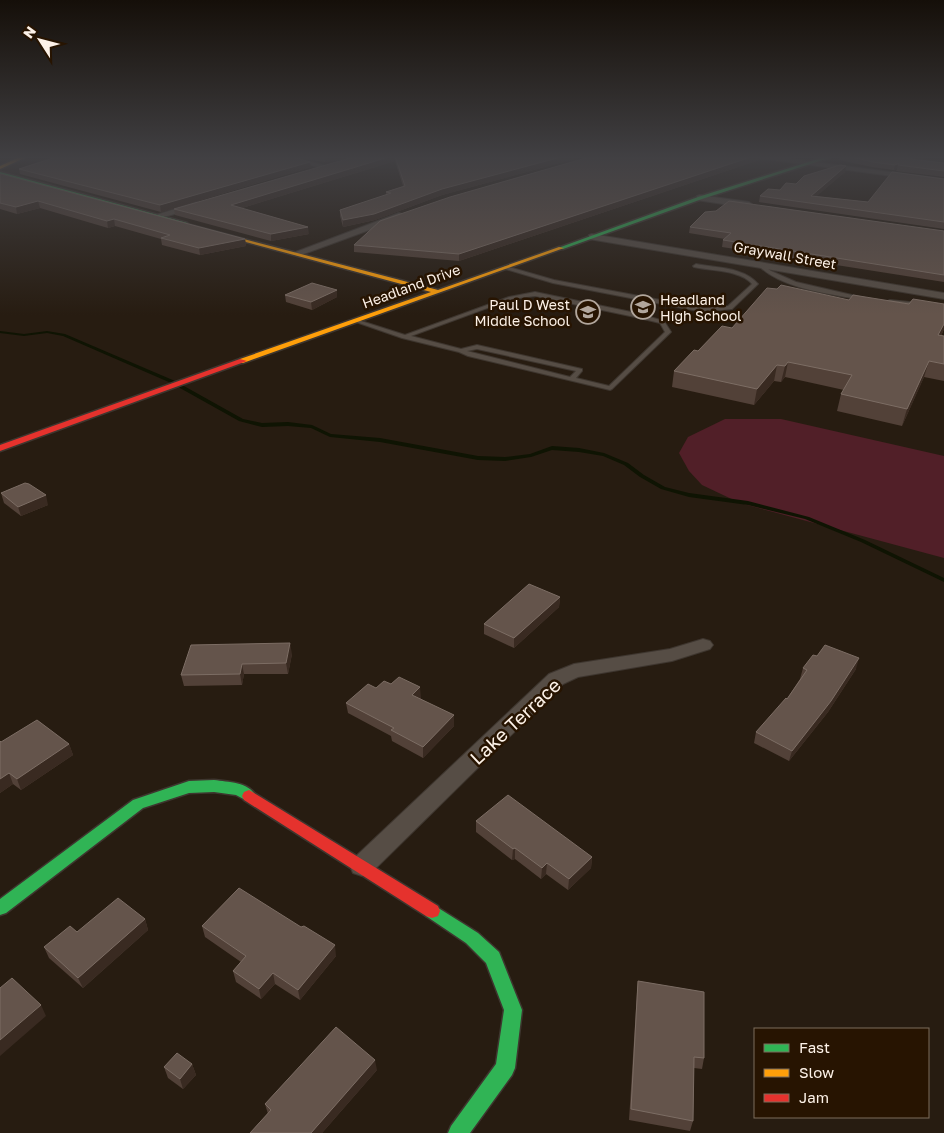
<svg xmlns="http://www.w3.org/2000/svg" width="944" height="1133" viewBox="0 0 944 1133" font-family="'Golos Text',sans-serif">
  <style>
    .green { fill: #511f28 }
    .lines { fill: none; stroke-linecap: round; stroke-linejoin: round }
    .stream { fill: #0f1403; fill-rule: evenodd }
    .lane-casing { stroke: #3e362f; stroke-width: 2 }
    .street-casing { stroke: #3e362f; stroke-width: 2 }
    .fast-casing { stroke: #3e362f; stroke-width: 3 }
    .slow-casing { stroke: #3e362f; stroke-width: 3 }
    .jam-casing { stroke: #3e362f; stroke-width: 3 }
    .lane { fill: #564d45; fill-rule: evenodd }
    .street { fill: #564d45; fill-rule: evenodd }
    .fast { fill: #30b455; fill-rule: evenodd }
    .slow { fill: #ff9f0a; fill-rule: evenodd }
    .jam { fill: #e5322d; fill-rule: evenodd }
    .wall { fill: #524138 }
    .shaded-wall { fill: #392a21 }
    .building { fill: #64544b; stroke: #7c6d64 }
    .labels { text-anchor: middle; dominant-baseline: central; stroke-width: 5; stroke-linejoin: round; paint-order: stroke }
    .far-street-label { font-size: 14px; fill: #fdf2e8; stroke: #271401 }
    .far-poi-label { font-size: 14px; fill: #fdf2e8; stroke: #271401; text-anchor: start }
    .near-street-label { font-size: 19px; fill: #fdf2e8; stroke: #271401 }
  </style>
  <rect width="100%" height="100%" fill="#271c11"/>
  <path class="green" d="M725 419H781L944 456V558L740 503 702 485 689 471 679 453 688 437Z"/>
  <g class="lines">
    <path class="stream" d="M0 331 24 334 47 331 65 334 175 381 243 419 262 423 288 422 312 425 331 434 380 438 478 456 505 457 530 454 552 446 579 448 604 453 628 463 644 475 665 487 689 493 748 501 809 517 865 540 944 578V582L861 542 805 519 748 505 689 497 661 489 640 477 624 465 603 456 579 452 552 450 531 457 505 461 478 460 380 442 330 437 311 428 288 426 262 427 239 421 171 383 63 336 47 333 24 336 0 333Z"/>
    <g class="lane-casing">
      <g id="lane">
        <path d="M696 264C716 268 744 267 758 284L732 309 703 312 553 283 502 268 505 266 554 280 703 308 728 306 752 284C741 270 711 271 694 267L693 266Z"/>
        <path d="M762 264 771 271 796 282 865 298 862 300C831 294 782 289 759 266Z"/>
        <path d="M535 292 636 313 664 321 671 332 612 389 610 390 468 356 459 352 402 338 353 321 358 320 405 335 509 297ZM535 296 635 317 660 323 665 332 609 386 576 378 582 371V369L477 345 461 349 411 336 512 299ZM477 349 576 371 570 377 467 351Z"/>
        <path d="M890 300 919 303 922 305 919 307 888 303V301Z"/>
      </g>
    </g>
    <g class="street-casing">
      <g id="street">
        <path d="M275 156H289L330 167 326 169Z"/>
        <path d="M744 156H768L944 179V183Z"/>
        <path d="M700 195 749 202 753 205 749 208 697 200V196Z"/>
        <path d="M197 202 201 205 200 207 160 218 156 215Z"/>
        <path d="M399 213 402 214V218L301 255 298 256 293 253Z"/>
        <path d="M592 234 944 293V299L589 239V235Z"/>
        <path d="M703 639 710 641 713 645 710 649 672 661 578 677 563 684 371 873 362 876 353 873 350 866 353 859 549 674 574 664 670 649Z"/>
      </g>
    </g>
    <g class="fast-casing">
      <g id="fast">
        <path d="M827 156H835L702 199 563 249 558 248 698 197Z"/>
        <path d="M0 172 187 223 188 224 183 225 0 176Z"/>
        <path d="M214 780C228 782 249 782 256 796L254 800 249 802 236 795 214 792 189 793 143 808 6 913 0 915V899L133 800 189 781Z"/>
        <path d="M432 904 478 933 499 952 522 1010 515 1068 512 1075 470 1133H448L451 1126 496 1064 504 1010 486 963 466 943 426 916 424 911 426 906Z"/>
      </g>
    </g>
    <g class="slow-casing">
      <g id="slow">
        <path d="M22 156H29L0 169V166Z"/>
        <path d="M183 223 438 290 559 247 564 248 243 363H240V359L431 292 183 225Z"/>
      </g>
    </g>
    <g class="jam-casing">
      <g id="jam">
        <path d="M240 359 247 361 0 451V445Z"/>
        <path d="M249 790 438 906 440 911 438 916 432 918 426 916 244 800 242 796 244 792Z"/>
      </g>
    </g>
    <use href="#lane" class="lane"/>
    <use href="#street" class="street"/>
    <use href="#fast" class="fast"/>
    <use href="#slow" class="slow"/>
    <use href="#jam" class="jam"/>
  </g>
  <g class="wall">
    <path d="M59 156H585L442 195 375 220 343 227 340 216V210L386 195V192L403 186 395 161 242 208 309 234 271 241 175 215 174 209 353 158 325 162 291 157 311 167 161 212 20 174 19 169Z"/>
    <path d="M593 156H760L759 160 459 261 354 252V245Z"/>
    <path d="M840 156H926V158L920 160 944 163V177L896 171 897 169 894 170 872 167 839 160Z"/>
    <path d="M846 166 845 172 816 196 868 202 944 179V229L759 202 760 196 780 190Z"/>
    <path d="M0 174 245 239 246 246 200 255 162 245 161 239 115 226 108 228 40 208 17 214 0 209Z"/>
    <path d="M690 227 944 231V282L722 247 723 240 725 239 689 233Z"/>
    <path d="M337 290V297L312 310 286 302 285 295Z"/>
    <path d="M849 300 909 304H944V329L941 336H944V381L924 377 902 426 837 411 841 394 844 390 785 377 781 382 774 381 754 405 672 387 674 371 698 351 732 328Z"/>
    <path d="M1 493 48 505 21 516 4 503Z"/>
    <path d="M560 597 559 607 514 648 484 634V624Z"/>
    <path d="M292 654 288 674H244L242 685 184 686 181 675Z"/>
    <path d="M803 668 856 669 828 712 789 761 754 743 756 732 787 699 800 679Z"/>
    <path d="M376 688 421 698H420L454 726 423 758 392 741 391 736 348 713 346 703Z"/>
    <path d="M0 741 1 742 69 744 73 755 21 790 13 784 0 793Z"/>
    <path d="M476 821 592 857 591 868 568 890 546 874 541 879 515 859 512 860 476 832Z"/>
    <path d="M145 919 148 930 83 988 49 958 44 947 77 932Z"/>
    <path d="M202 926 336 956 300 1000 275 984 261 999 236 982 233 971 241 962 205 937Z"/>
    <path d="M638 981 704 1058 702 1069 694 1068 693 1121 690 1131 629 1120 637 992Z"/>
    <path d="M192 1064 196 1075 183 1089 168 1078 164 1067Z"/>
    <path d="M377 1070 322 1133H250L268 1114 265 1104Z"/>
  </g>
  <g class="shaded-wall">
    <path d="M361 156 325 162V157Z"/>
    <path d="M392 156H395V161L232 211 231 205Z"/>
    <path d="M565 156H585L442 195 375 220 343 227V220L442 189Z"/>
    <path d="M754 156H760L759 160 459 261V254Z"/>
    <path d="M917 156H926V158L909 165 910 159Z"/>
    <path d="M310 162 311 167 161 212 160 205Z"/>
    <path d="M899 163 898 165 897 169 894 170 895 165Z"/>
    <path d="M846 166 845 172 810 202 811 196Z"/>
    <path d="M38 201 40 208 17 214 16 207Z"/>
    <path d="M114 219 115 226 108 228 107 221Z"/>
    <path d="M308 227 309 234 271 241V234Z"/>
    <path d="M245 239 246 246 200 255 199 248Z"/>
    <path d="M337 290V297L312 310 311 302Z"/>
    <path d="M944 324V329L934 351 938 335Z"/>
    <path d="M929 361 924 377 902 426 907 409Z"/>
    <path d="M788 362 785 377 781 382 785 366Z"/>
    <path d="M777 365 774 381 754 405 757 389Z"/>
    <path d="M46 495 48 505 21 516 18 507Z"/>
    <path d="M560 597 559 607 514 648V638Z"/>
    <path d="M290 643 292 654 288 674 286 663Z"/>
    <path d="M859 658 856 669 828 712 789 761 792 751Z"/>
    <path d="M242 664 244 674 242 685 240 674Z"/>
    <path d="M420 687 421 698 413 705 412 695Z"/>
    <path d="M454 715V726L423 758V747Z"/>
    <path d="M69 744 73 755 21 790 17 779Z"/>
    <path d="M9 773 13 784 0 793V779Z"/>
    <path d="M515 848V859L512 860 513 849Z"/>
    <path d="M592 857 591 868 568 890 569 879Z"/>
    <path d="M547 863 546 874 541 879 542 868Z"/>
    <path d="M145 919 148 930 83 988 78 978Z"/>
    <path d="M335 945 336 956 300 1000 298 990Z"/>
    <path d="M273 973 275 984 261 999 259 989Z"/>
    <path d="M41 1005 46 1016 0 1056V1040Z"/>
    <path d="M375 1060 377 1070 322 1133H311Z"/>
    <path d="M192 1064 196 1075 183 1089 180 1079Z"/>
  </g>
  <g class="building">
    <path d="M59 156H290L310 162 160 205 19 169Z"/>
    <path d="M357 156H392L231 205 308 227 271 234 174 209Z"/>
    <path d="M395 156H565L442 189 374 214 343 220 340 210 391 193 386 192 405 186Z"/>
    <path d="M593 156H754L459 254 354 245 380 221 450 197Z"/>
    <path d="M847 156H917L910 159 944 163V171L898 165 899 163 895 165 873 162Z"/>
    <path d="M840 165 846 166 811 196 868 202 892 172 944 179V222L760 196 768 189 780 190 786 183 796 184 804 176Z"/>
    <path d="M0 174H1L245 239 199 248 161 238 170 235 114 219 107 221 38 201 16 207 0 203Z"/>
    <path d="M729 201 944 231V275L723 240 731 233 690 227 705 212 716 211Z"/>
    <path d="M312 283 337 290 311 302 285 295Z"/>
    <path d="M781 285 849 300 853 295 909 304 913 299 944 304V324L938 335 944 336V364L929 361 907 409 841 394 852 375 788 362 785 366 777 365 757 389 674 371 694 350 698 351 722 326 732 328 767 288 777 289Z"/>
    <path d="M25 483 29 484 46 495 18 507 1 493Z"/>
    <path d="M529 584 560 597 514 638 484 624Z"/>
    <path d="M290 643 286 663 242 664 240 674 181 675 191 645Z"/>
    <path d="M825 645 859 658 831 701 792 751 756 732 786 698 787 699 807 670 803 668 813 655 817 656Z"/>
    <path d="M399 677 420 687 412 695 454 715 423 747 391 730 394 728 346 703 368 684 376 688 384 681 391 684Z"/>
    <path d="M37 720 69 744 17 779 9 773 0 779V741L1 742Z"/>
    <path d="M508 795 592 857 569 879 547 863 542 868 515 848 513 849 476 821Z"/>
    <path d="M239 888 301 927 304 926 335 945 298 990 273 973 259 989 233 971 246 956 202 926Z"/>
    <path d="M118 898 145 919 78 978 44 947 70 926 77 932Z"/>
    <path d="M12 978 41 1005 0 1040V988Z"/>
    <path d="M638 981 704 992V1058L694 1057 693 1121 631 1109Z"/>
    <path d="M336 1027 375 1060 311 1133H250L271 1110 265 1104Z"/>
    <path d="M177 1053 192 1064 180 1079 164 1067Z"/>
  </g>
  <linearGradient id="sky" x2="0" y2="1"><stop stop-color="#150f09"/><stop offset="0.5" stop-color="#414043"/><stop offset="1" stop-color="#414043" stop-opacity="0"/></linearGradient>
  <rect width="944" height="315" fill="url(#sky)"/>
  <defs>
    <g id="school-ring" transform="scale(1.25)"><circle r="9.5" fill="#271401" stroke="#b2a79d" stroke-width="1.5"/><path d="M0-5L7-2L0 1L-7-2ZM-4 1L0 2.5L4 1V4Q0 6-4 4Z" fill="#b2a79d"/></g>
  </defs>
  <g fill-rule="evenodd">
    <use href="#school-ring" x="643" y="307"/>
    <use href="#school-ring" x="588" y="312"/>
  </g>
  <g class="labels">
    <g class="far-street-label">
      <text transform="translate(785 255) rotate(10)">Graywall Street</text>
      <text transform="translate(411 286) rotate(-20)">Headland Drive</text>
    </g>
    <g class="far-poi-label">
      <text x="660" y="299">Headland<tspan x="660" dy="16">High School</tspan></text>
      <text x="570" y="304" text-anchor="end">Paul D West<tspan x="570" dy="16">Middle School</tspan></text>
    </g>
    <g class="near-street-label">
      <text transform="translate(515 721) rotate(-43)">Lake Terrace</text>
    </g>
  </g>
  <rect x="754" y="1028" width="175" height="90" fill="#271401" stroke="#7d6d5d"/>
  <rect x="764" y="1044" width="25" height="8" fill="#30b455" stroke="#7d6d5d"/>
  <text x="799" y="1053" font-size="15" fill="#fdf2e8">Fast</text>
  <rect x="764" y="1069" width="25" height="8" fill="#ff9f0a" stroke="#7d6d5d"/>
  <text x="799" y="1078" font-size="15" fill="#fdf2e8">Slow</text>
  <rect x="764" y="1094" width="25" height="8" fill="#e5322d" stroke="#7d6d5d"/>
  <text x="799" y="1103" font-size="15" fill="#fdf2e8">Jam</text>
  <g transform="translate(40 40) rotate(306)" stroke="#271401" stroke-width="4" paint-order="stroke">
  <path d="M0-4L9 19L0 12L-9 19Z" fill="#fdf2e8"/>
  <text y="-8" font-size="14" font-weight="bold" text-anchor="middle" fill="#fdf2e8">N</text>
  </g>
</svg>
